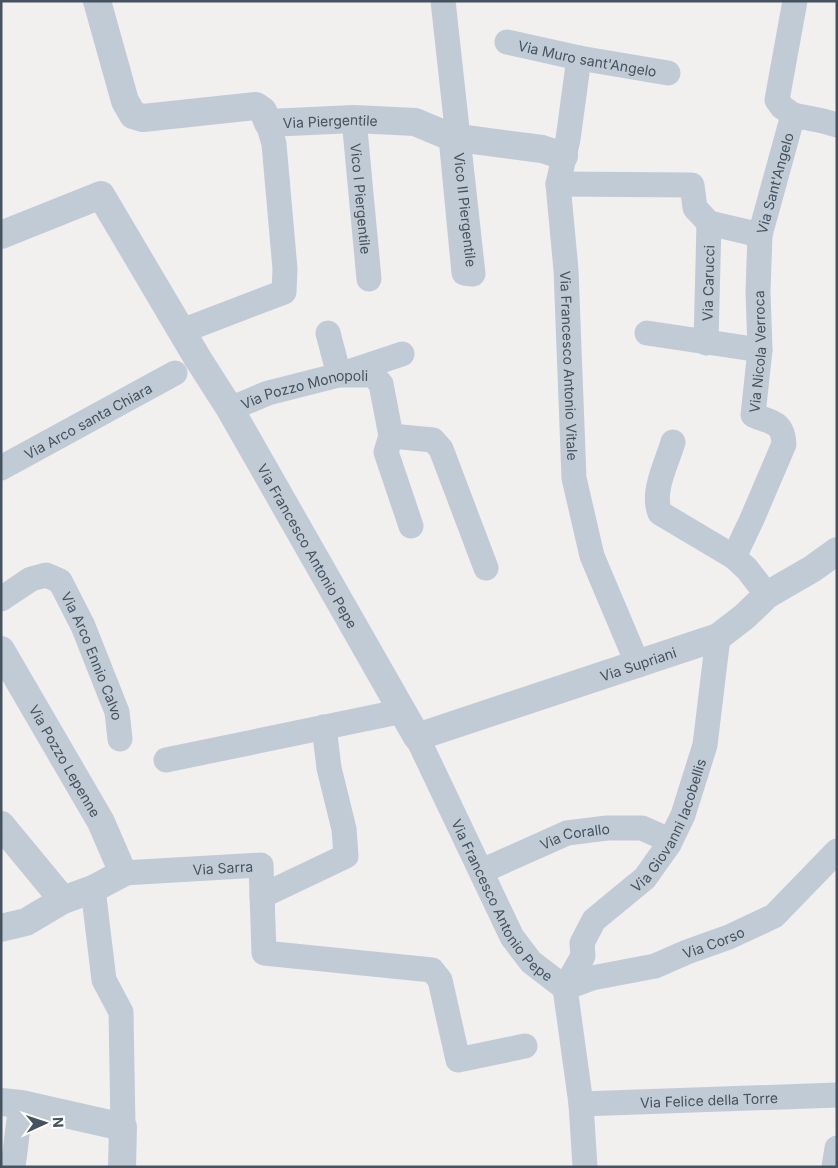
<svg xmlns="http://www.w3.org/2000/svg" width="838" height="1168" viewBox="0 0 838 1168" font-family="Inter,sans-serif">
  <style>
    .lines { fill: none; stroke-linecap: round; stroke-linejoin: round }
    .pedestrian { stroke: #c1cbd6; stroke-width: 25 }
    .minor { stroke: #c1cbd6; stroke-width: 28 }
    .labels { text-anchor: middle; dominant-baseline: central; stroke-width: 4; stroke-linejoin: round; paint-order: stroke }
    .street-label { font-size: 14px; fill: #45525f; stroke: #fff }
  </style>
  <rect width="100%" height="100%" fill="#f2efef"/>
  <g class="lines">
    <g class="pedestrian">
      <path id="s1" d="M443 1 473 274 464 273 451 137"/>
      <path id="s2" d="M507 42 579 58 668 73"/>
      <path id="s3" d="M579 58 568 139 558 184 566 270 574 478 592 556 638 665"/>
      <path d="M793 115 823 121 837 125"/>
      <path id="s4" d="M354 119 369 279"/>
      <path id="s5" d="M558 184 692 185 695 208 709 223 760 235 793 115 782 107 777 100 795 1"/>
      <path d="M182 331 284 292 285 269 274 144 268 123"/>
      <path d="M328 333 339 375 402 354"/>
      <path d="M647 333 760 350"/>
      <path id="s6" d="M706 343 709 223"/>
      <path id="s7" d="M230 409 268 393 339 375H373L381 384 391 436 433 440 441 449 486 568"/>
      <path d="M391 436 386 452 411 526"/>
      <path d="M673 442C667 463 651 492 660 513L734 557 747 569 767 595"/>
      <path id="s8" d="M1 468 175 373"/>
      <path id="s9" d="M734 557 752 519 784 444C783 421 771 423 753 415L760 350 758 291 760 235"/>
      <path id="s10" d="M1 599 31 579 46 575 60 581 83 626 117 712 120 739"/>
      <path id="s11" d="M417 737 512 937 531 962 565 988"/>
      <path d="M166 760 403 711"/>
      <path id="s12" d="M482 871 567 833 607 828H642L660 836 669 844"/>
      <path id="s13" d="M123 873 261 865 264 953 432 970 440 980 458 1060 525 1046"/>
      <path d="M93 889 104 980 121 1012 123 1127"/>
      <path d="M262 896 346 856 344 829 329 768 324 727"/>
      <path id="s14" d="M565 988 583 956 582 943 594 920 645 878 669 844 683 815 705 745 718 637"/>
      <path id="s15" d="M565 988 592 978 655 966 687 952 729 937 774 916 837 851"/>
      <path d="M565 988 581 1104 585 1167"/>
      <path id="s16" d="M581 1104 837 1095"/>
      <path d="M13 1167 21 1104"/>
      <path d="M834 1167 837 1148"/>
    </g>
    <g class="minor">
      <path id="s17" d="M97 1 125 101 133 115 143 118 256 106 263 111 268 123 354 119 415 122 451 137 542 149 564 156"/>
      <path id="s18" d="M1 235 101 195 198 359 230 409 417 737 718 637 744 617 767 595 812 569 837 551"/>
      <path id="s19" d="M1 650 101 822 123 873 93 889 63 900 26 922 1 928"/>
      <path d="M1 825 63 900"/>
      <path d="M1 1102 21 1104 123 1127 122 1167"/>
    </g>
  </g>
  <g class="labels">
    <g class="street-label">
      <text stroke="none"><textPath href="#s2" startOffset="82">Via Muro sant'Angelo</textPath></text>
      <text stroke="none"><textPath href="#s17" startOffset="328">Via Piergentile</textPath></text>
      <text stroke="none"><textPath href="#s5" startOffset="284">Via Sant'Angelo</textPath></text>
      <text stroke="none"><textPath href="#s4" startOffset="80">Vico I Piergentile</textPath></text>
      <text stroke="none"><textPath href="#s1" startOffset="210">Vico II Piergentile</textPath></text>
      <text stroke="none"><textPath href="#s6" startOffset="60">Via Carucci</textPath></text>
      <text stroke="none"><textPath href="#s9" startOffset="234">Via Nicola Verroca</textPath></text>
      <text stroke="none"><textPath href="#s3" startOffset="310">Via Francesco Antonio Vitale</textPath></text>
      <text stroke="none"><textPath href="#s7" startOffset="78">Via Pozzo Monopoli</textPath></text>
      <text stroke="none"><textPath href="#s8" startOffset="99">Via Arco santa Chiara</textPath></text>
      <text stroke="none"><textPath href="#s18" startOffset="515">Via Francesco Antonio Pepe</textPath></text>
      <text stroke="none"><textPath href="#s10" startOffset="149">Via Arco Ennio Calvo</textPath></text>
      <text stroke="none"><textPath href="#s18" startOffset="968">Via Supriani</textPath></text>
      <text stroke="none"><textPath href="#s19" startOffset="128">Via Pozzo Lepenne</textPath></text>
      <text stroke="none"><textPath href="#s14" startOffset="200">Via Giovanni Iacobellis</textPath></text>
      <text stroke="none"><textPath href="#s12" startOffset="100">Via Corallo</textPath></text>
      <text stroke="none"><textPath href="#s13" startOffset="100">Via Sarra</textPath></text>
      <text stroke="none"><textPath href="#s11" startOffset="185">Via Francesco Antonio Pepe</textPath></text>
      <text stroke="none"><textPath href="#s15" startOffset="156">Via Corso</textPath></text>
      <text stroke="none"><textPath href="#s16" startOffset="128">Via Felice della Torre</textPath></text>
    </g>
  </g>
  <rect width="838" height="1168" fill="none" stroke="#45525f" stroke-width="5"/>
  <g transform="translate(45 1123) rotate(87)" stroke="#ffffff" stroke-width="4" paint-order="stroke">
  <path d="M0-4L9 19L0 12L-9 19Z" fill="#45525f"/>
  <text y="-8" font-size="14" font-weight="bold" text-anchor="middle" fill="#45525f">N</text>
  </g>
</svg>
